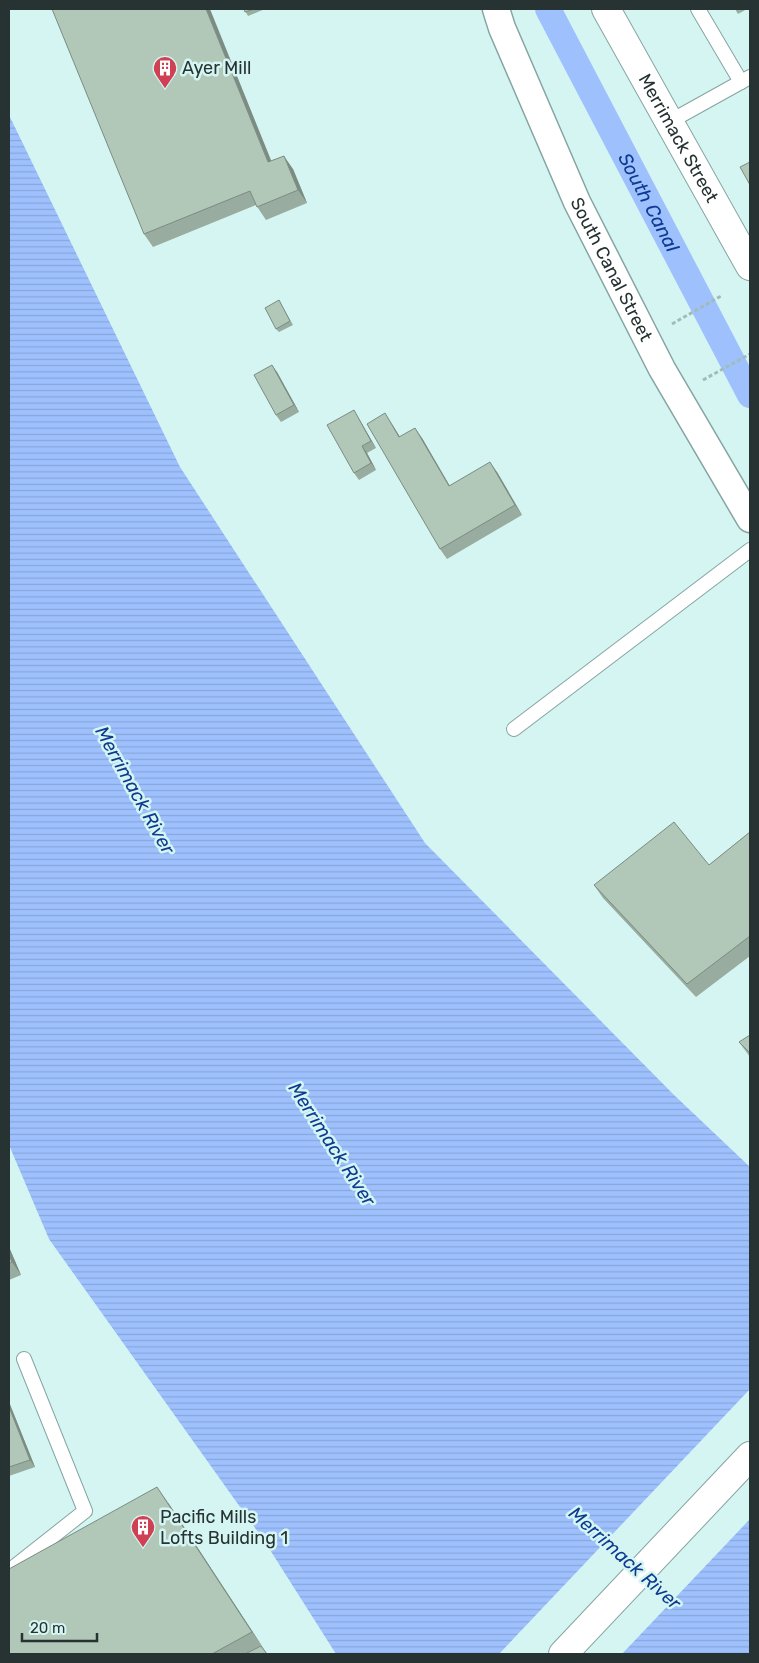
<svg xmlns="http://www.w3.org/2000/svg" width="759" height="1663" viewBox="0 0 759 1663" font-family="Rubik,sans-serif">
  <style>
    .water { fill: url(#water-rules) }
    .pier { fill: #d5f5f3 }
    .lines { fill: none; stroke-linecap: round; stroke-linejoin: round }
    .canal { stroke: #9ec1fe; stroke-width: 26 }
    .service-casing { stroke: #86a4a2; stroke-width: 16 }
    .minor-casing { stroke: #86a4a2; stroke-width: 29 }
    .secondary-casing { stroke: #86a4a2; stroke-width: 30 }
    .path { stroke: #a1bbb9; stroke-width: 3; stroke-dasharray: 4 2.5; stroke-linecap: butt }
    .service { stroke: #fff; stroke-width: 14 }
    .minor { stroke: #fff; stroke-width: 26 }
    .secondary { stroke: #fff; stroke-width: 28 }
    .wall { fill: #98ac9f }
    .shaded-wall { fill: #7c8c82 }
    .building { fill: #b1c8b9; stroke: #7c8c82 }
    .labels { text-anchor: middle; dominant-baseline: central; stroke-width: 5; stroke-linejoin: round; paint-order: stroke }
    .poi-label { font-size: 18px; fill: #273332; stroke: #d5f5f3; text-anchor: start }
    .street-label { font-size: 18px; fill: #273332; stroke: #d5f5f3 }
    .water-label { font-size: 19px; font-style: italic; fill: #0e3b91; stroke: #d5f5f3 }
  </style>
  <defs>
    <pattern id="water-rules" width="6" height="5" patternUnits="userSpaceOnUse" patternTransform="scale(1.25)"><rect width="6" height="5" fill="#9ec1fe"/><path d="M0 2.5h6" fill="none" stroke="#88a6da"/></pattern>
  </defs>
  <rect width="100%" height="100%" fill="#d5f5f3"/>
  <path class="water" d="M9 115 180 467 425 843 673 1094 750 1167V1654H336L265 1542 49 1239 9 1145Z"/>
  <path class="pier" d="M750 1389V1519L622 1654H499Z"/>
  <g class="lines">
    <path class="canal" id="s1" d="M548 9 750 395"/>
    <g class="service-casing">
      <g id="service">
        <path d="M698 9 741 82"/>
        <path d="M669 122 750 77"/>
        <path d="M514 729 750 550"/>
        <path d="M9 1571 85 1511 24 1359"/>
      </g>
    </g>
    <g class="minor-casing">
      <g id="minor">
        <path id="s2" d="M496 9 502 28 577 202 662 369 750 519"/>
      </g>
    </g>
    <g class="secondary-casing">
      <g id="secondary">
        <path id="s3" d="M606 9 750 266"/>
        <path d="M563 1654 750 1456"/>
      </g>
    </g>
    <g class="path">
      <path d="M672 324 721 296"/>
      <path d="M703 380 750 354"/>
    </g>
    <use href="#service" class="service"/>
    <use href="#minor" class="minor"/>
    <use href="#secondary" class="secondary"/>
  </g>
  <g class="wall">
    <path d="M244 9H265L248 16Z"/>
    <path d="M735 9H747L738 14Z"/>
    <path d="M272 161 293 169 307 203 266 220 256 205 153 247 144 234Z"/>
    <path d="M279 300 293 325 279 332 276 329Z"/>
    <path d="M277 372 299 412 281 422 276 415Z"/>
    <path d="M358 417 376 448 367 453 376 470 359 480 354 473Z"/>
    <path d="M392 424 400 437 422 438 450 486 497 472 522 515 447 559 440 549Z"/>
    <path d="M750 832V956L696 997 603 898 594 885 709 865Z"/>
    <path d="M750 1035V1057L739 1042Z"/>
    <path d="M9 1247 21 1275 9 1280Z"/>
    <path d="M9 1402 35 1467 9 1476Z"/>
    <path d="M169 1504 267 1654H9Z"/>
  </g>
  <g class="shaded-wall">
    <path d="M206 9H210L277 175 268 162Z"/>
    <path d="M284 156 293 169 307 203 298 190Z"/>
    <path d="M272 365 277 372 299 412 294 405Z"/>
    <path d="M354 410 358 417 376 448 371 441Z"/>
    <path d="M385 413 392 424 406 447 399 437Z"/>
    <path d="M415 428 422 438 456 497 449 486Z"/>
    <path d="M362 446 367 453 376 470 371 463Z"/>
    <path d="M490 462 497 472 522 515 515 505Z"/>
    <path d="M9 1247 21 1275 12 1262 9 1255Z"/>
    <path d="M9 1402 35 1467 30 1460 9 1407Z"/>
    <path d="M157 1487 169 1504 264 1649 252 1632Z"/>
  </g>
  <g class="building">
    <path d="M52 9H206L268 162 284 156 298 190 257 207 250 191 144 234Z"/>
    <path d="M244 9H254L245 12Z"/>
    <path d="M750 162V185L740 167Z"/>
    <path d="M279 300 290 321 276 329 265 308Z"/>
    <path d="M272 365 294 405 276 415 254 375Z"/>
    <path d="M354 410 371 441 362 446 371 463 354 473 327 425Z"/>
    <path d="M385 413 399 437 415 428 449 486 490 462 515 505 440 549 367 424Z"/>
    <path d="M674 822 709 865 750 832V936L687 984 594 885Z"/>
    <path d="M750 1035V1053L739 1042Z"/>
    <path d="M9 1255 12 1262 9 1264Z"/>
    <path d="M9 1407 30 1460 9 1467Z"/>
    <path d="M157 1487 252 1632 212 1654H9V1569Z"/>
    <path d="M261 1646 267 1654H245Z"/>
  </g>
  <defs>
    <g id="building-pin" transform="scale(1.25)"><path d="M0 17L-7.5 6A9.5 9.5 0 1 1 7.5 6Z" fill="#d04054" stroke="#d5f5f3"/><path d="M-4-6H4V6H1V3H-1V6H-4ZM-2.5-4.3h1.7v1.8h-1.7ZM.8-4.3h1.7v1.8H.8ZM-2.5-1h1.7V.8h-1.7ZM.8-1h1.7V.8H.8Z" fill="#fff"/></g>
  </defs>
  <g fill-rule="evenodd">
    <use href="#building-pin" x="165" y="68"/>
    <use href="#building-pin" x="143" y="1527"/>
  </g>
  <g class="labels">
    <g class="poi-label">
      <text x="182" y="68">Ayer Mill</text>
      <text x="160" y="1517">Pacific Mills<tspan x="160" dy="21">Lofts Building 1</tspan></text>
    </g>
    <g class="street-label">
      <text stroke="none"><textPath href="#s3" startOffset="148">Merrimack Street</textPath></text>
      <text stroke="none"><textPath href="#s2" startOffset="285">South Canal Street</textPath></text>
    </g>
    <g class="water-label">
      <text stroke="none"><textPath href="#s1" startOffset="218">South Canal</textPath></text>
      <text transform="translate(135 790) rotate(61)">Merrimack River</text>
      <text transform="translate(332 1144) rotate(57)">Merrimack River</text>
      <text transform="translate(625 1558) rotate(42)">Merrimack River</text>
    </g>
  </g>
  <rect width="759" height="1663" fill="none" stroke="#273332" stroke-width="20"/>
  <path d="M22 1633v8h75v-8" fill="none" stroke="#273332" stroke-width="2.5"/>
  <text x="30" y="1633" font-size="15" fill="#273332" stroke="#d5f5f3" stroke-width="4" paint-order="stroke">20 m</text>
</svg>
